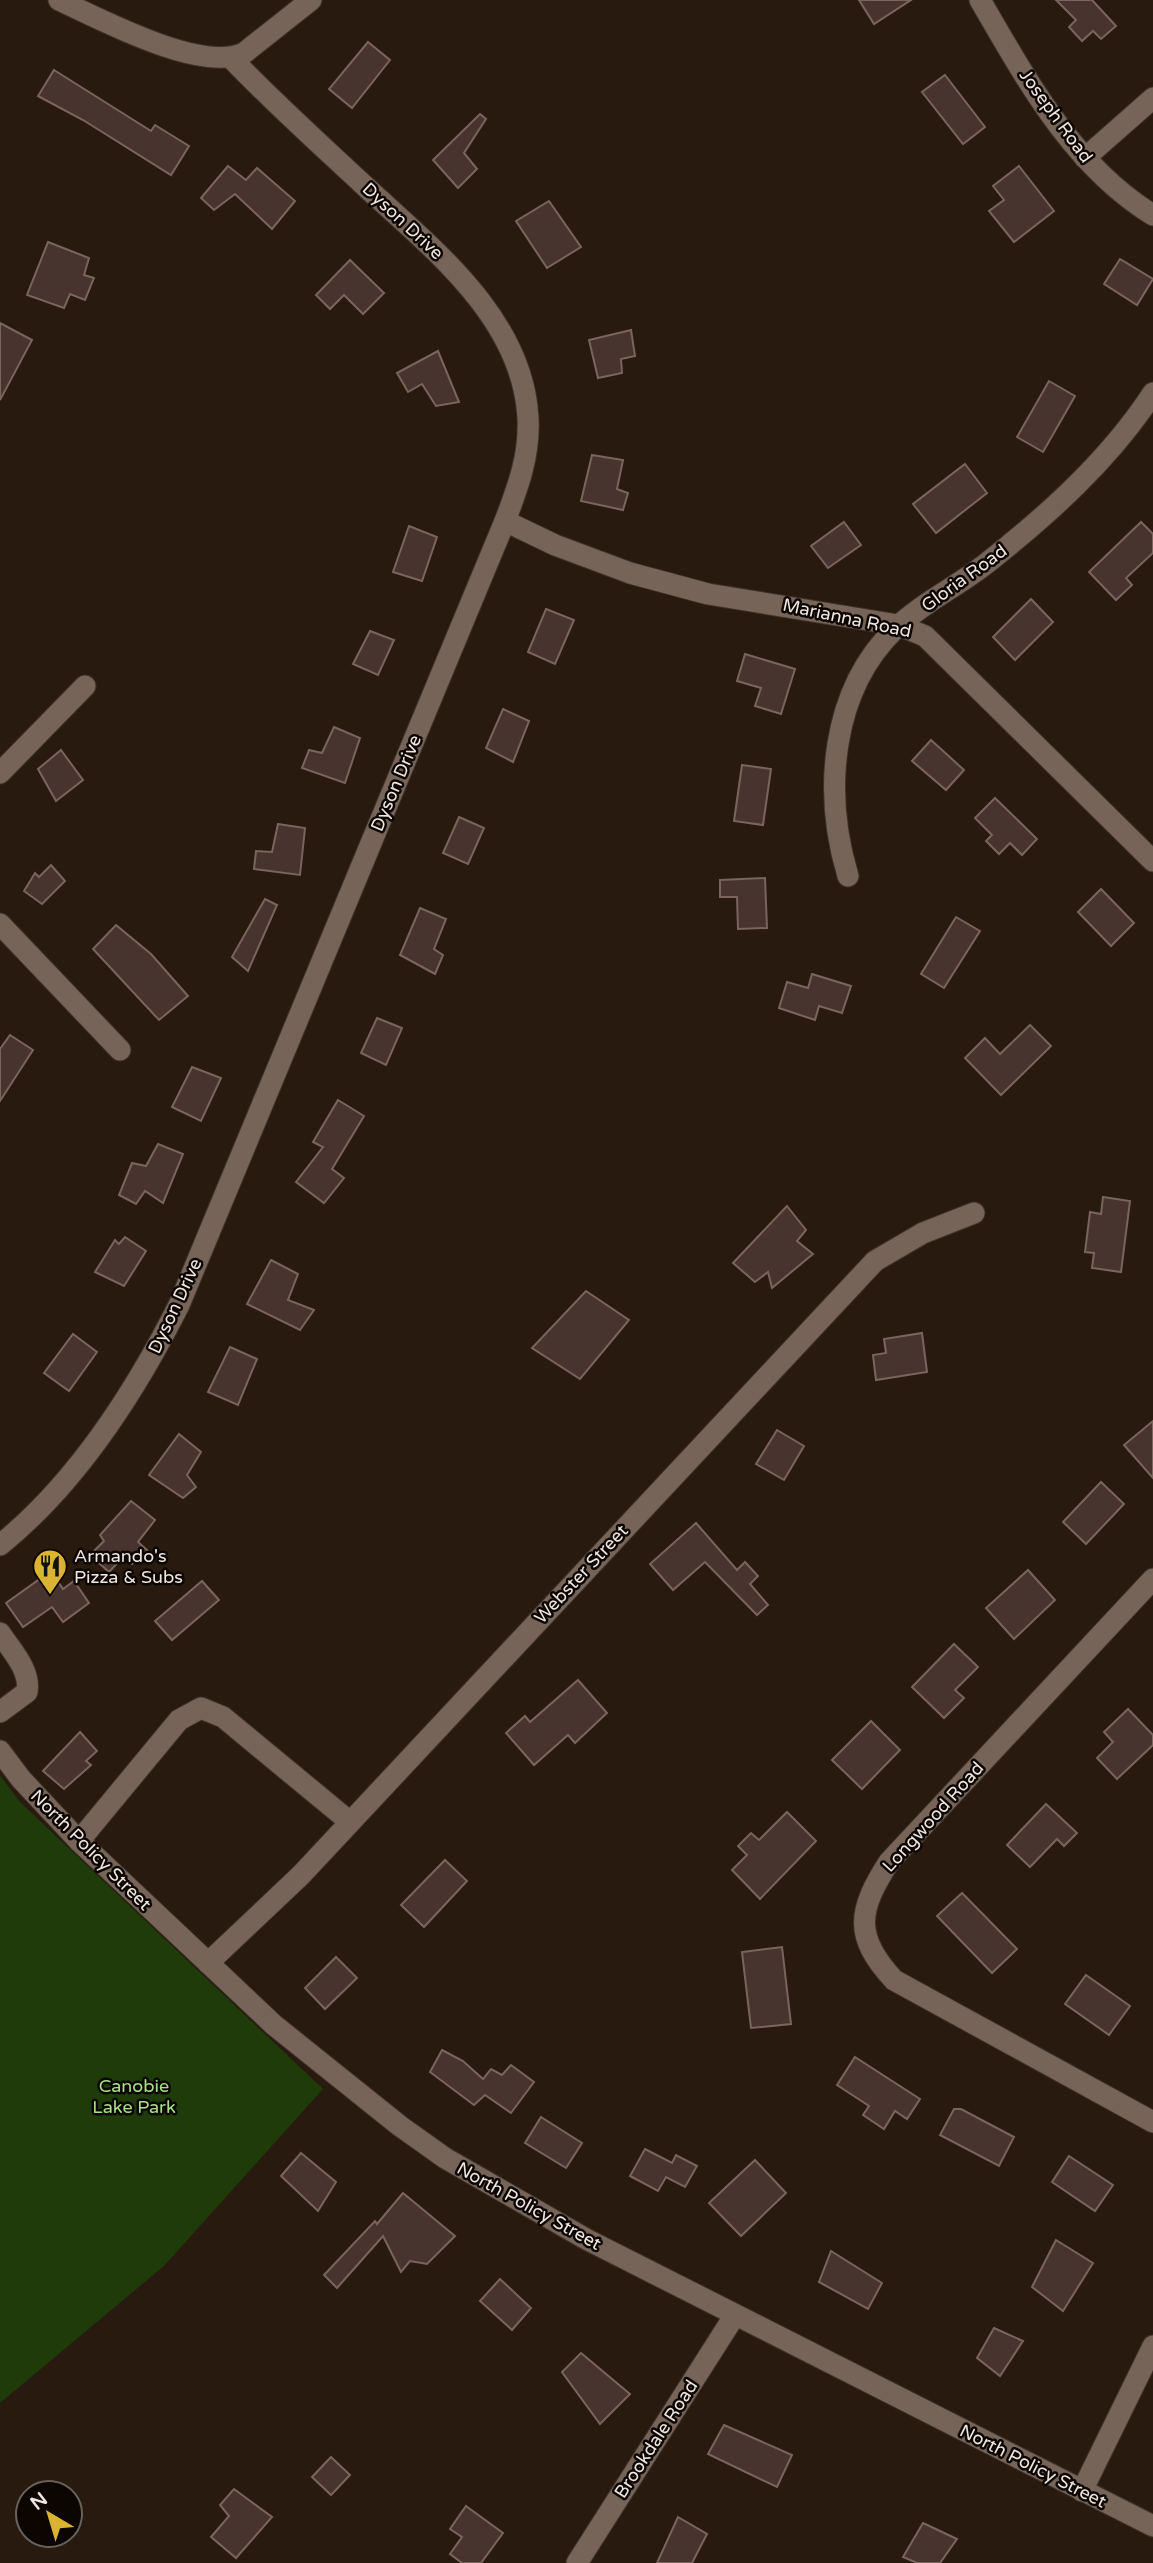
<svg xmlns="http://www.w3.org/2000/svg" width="1153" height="2563" viewBox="0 0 1153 2563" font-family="'Varela Round',sans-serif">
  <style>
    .green { fill: #1e3b09 }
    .building { fill: #48342f; stroke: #7a645e; stroke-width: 2 }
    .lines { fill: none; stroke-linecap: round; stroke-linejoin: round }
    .minor-casing { stroke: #3d322d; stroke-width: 23 }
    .minor { stroke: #756457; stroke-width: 21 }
    .labels { text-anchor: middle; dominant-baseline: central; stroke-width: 5; stroke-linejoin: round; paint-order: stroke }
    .street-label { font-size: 18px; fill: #f0e6df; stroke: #0c0603 }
    .poi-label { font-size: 18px; fill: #f0e6df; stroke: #0c0603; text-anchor: start }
    .park-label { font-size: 18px; fill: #a7e086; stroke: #0c0603 }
  </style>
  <rect width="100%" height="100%" fill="#281a0e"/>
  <path class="green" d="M0 1775 20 1802 323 2089 164 2266 0 2403Z"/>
  <g class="building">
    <path d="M859 0H911L874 24Z"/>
    <path d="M1056 0H1092L1116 26 1101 39 1093 31 1082 41 1069 27 1076 20Z"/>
    <path d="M368 42 390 60 352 108 329 89Z"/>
    <path d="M54 70 151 131 155 125 189 146 171 175 83 120 38 96Z"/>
    <path d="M945 75 985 127 963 144 922 92Z"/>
    <path d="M480 114 486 119 464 153 477 169 458 188 433 160Z"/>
    <path d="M228 166 246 180 257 168 295 201 272 229 235 194 214 210 201 198Z"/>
    <path d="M1019 166 1054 211 1014 242 989 211 1004 200 993 186Z"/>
    <path d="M549 201 581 247 547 268 516 221Z"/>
    <path d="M48 242 89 258 84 275 94 278 85 300 70 294 64 308 27 295Z"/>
    <path d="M1120 259 1153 279 1137 305 1104 284Z"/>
    <path d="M350 260 384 293 363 314 344 295 330 309 316 295Z"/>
    <path d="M0 323 32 340 0 400Z"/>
    <path d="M631 330 635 356 621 359 622 373 598 378 589 340Z"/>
    <path d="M438 351 459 402 436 406 422 384 408 392 397 373Z"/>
    <path d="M1049 381 1075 396 1043 452 1017 437Z"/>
    <path d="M592 455 623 460 617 489 628 493 623 510 581 501Z"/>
    <path d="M965 464 987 493 936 533 913 504Z"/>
    <path d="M844 522 861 545 828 568 811 546Z"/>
    <path d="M1141 522 1153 534V553L1126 578 1132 585 1116 600 1089 572Z"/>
    <path d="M409 526 437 537 422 581 393 572Z"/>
    <path d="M1031 599 1053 622 1015 660 993 637Z"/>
    <path d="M546 609 574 620 555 664 528 652Z"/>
    <path d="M370 631 394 640 378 675 353 664Z"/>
    <path d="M745 654 795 669 781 714 755 706 761 688 737 681Z"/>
    <path d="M503 709 529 721 513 762 486 748Z"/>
    <path d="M334 727 360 738 345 783 302 768 309 750 322 753Z"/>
    <path d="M931 740 964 770 946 790 912 761Z"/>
    <path d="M61 750 83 780 56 801 38 769Z"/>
    <path d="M742 765 771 769 763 825 734 821Z"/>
    <path d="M995 798 1037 839 1022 855 1010 843 999 854 986 841 992 835 975 818Z"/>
    <path d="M459 817 484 828 468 864 443 853Z"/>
    <path d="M278 824 305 828 300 875 254 869 256 851 272 852Z"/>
    <path d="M51 865 65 881 42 904 24 891 35 873 39 877Z"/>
    <path d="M765 878 767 928 738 929 737 897H720V880Z"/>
    <path d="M1101 889 1134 923 1111 946 1078 912Z"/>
    <path d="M265 899 277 905 248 971 232 957Z"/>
    <path d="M420 908 446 919 434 949 443 955 435 974 400 955Z"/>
    <path d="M956 917 980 931 944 988 921 974Z"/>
    <path d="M116 925 151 954 188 996 159 1020 93 949Z"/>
    <path d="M812 974 851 986 842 1013 819 1006 815 1020 779 1008 787 982 808 988Z"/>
    <path d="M377 1018 402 1028 386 1065 361 1053Z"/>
    <path d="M1030 1025 1051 1046 1001 1095 965 1058 985 1038 1000 1054Z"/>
    <path d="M10 1035 33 1050 0 1101V1049Z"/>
    <path d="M192 1067 221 1078 201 1121 172 1107Z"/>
    <path d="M338 1100 364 1116 332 1169 344 1178 324 1203 296 1182 323 1147 313 1142Z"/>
    <path d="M158 1144 183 1154 163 1203 145 1191 136 1204 119 1195 132 1163 146 1166Z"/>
    <path d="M1103 1197 1130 1201 1121 1272 1092 1268 1094 1253 1085 1252 1090 1212 1101 1214Z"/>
    <path d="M787 1206 806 1230 797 1241 813 1254 772 1288 768 1272 755 1282 733 1263Z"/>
    <path d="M125 1237 146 1251 124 1286 95 1272 115 1240 119 1244Z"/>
    <path d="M271 1260 298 1274 288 1300 314 1310 300 1330 247 1304Z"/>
    <path d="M586 1291 629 1320 580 1379 532 1348Z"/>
    <path d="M922 1333 927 1372 876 1380 873 1355 886 1353 884 1339Z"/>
    <path d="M73 1334 97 1352 69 1391 44 1373Z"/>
    <path d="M230 1347 257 1359 238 1405 208 1392Z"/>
    <path d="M1153 1421V1478L1124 1445Z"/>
    <path d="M777 1430 804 1446 784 1480 756 1464Z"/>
    <path d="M179 1434 201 1452 187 1475 196 1487 183 1498 149 1475Z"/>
    <path d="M1101 1482 1124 1504 1086 1544 1063 1522Z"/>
    <path d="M131 1501 155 1520 138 1542 148 1551 132 1564 123 1557 109 1572 90 1555 104 1541 100 1535Z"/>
    <path d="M696 1523 737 1570 745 1562 758 1576 750 1584 768 1605 757 1615 705 1562 673 1590 650 1564Z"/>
    <path d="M1028 1570 1055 1600 1014 1639 986 1608Z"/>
    <path d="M51 1571 63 1589 74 1581 89 1603 63 1622 52 1607 23 1627 6 1603Z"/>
    <path d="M202 1581 219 1600 172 1640 155 1621Z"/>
    <path d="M954 1644 978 1667 955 1690 964 1698 944 1718 912 1687Z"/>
    <path d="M578 1680 607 1713 575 1743 568 1735 534 1765 506 1733 525 1716 530 1722Z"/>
    <path d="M1128 1709 1153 1735V1745L1117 1779 1097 1758 1113 1742 1104 1732Z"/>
    <path d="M871 1721 900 1750 862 1789 832 1760Z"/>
    <path d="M80 1732 97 1751 86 1761 91 1765 64 1789 43 1771Z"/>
    <path d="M1046 1804 1077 1833 1064 1846 1057 1839 1030 1867 1007 1845Z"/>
    <path d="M787 1812 816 1841 760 1899 732 1870 747 1855 738 1846 751 1833 759 1840Z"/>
    <path d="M445 1860 467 1881 424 1927 401 1905Z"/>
    <path d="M962 1893 1017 1949 992 1973 937 1916Z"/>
    <path d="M782 1947 791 2024 751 2028 742 1952Z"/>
    <path d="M336 1957 357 1978 325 2009 305 1988Z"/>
    <path d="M1086 1975 1130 2006 1109 2035 1065 2004Z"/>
    <path d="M442 2050 463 2061 483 2079 491 2069 502 2075 511 2065 534 2082 511 2113 485 2095 474 2105 430 2072Z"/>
    <path d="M855 2057 920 2099 907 2119 895 2111 884 2129 863 2115 869 2106 837 2085Z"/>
    <path d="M954 2109H961L1014 2137 999 2166 940 2135Z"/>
    <path d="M541 2117 582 2143 566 2168 525 2143Z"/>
    <path d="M645 2149 672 2163 676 2155 697 2166 685 2187 666 2177 658 2191 630 2176Z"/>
    <path d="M301 2153 336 2182 318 2211 281 2176Z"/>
    <path d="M1069 2156 1113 2185 1095 2211 1052 2182Z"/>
    <path d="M755 2160 786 2193 741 2236 709 2203Z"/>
    <path d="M403 2193 455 2236 427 2264 410 2261 401 2272 383 2236 337 2288 324 2275 375 2221 377 2224Z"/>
    <path d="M1056 2240 1093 2263 1063 2311 1032 2287Z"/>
    <path d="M831 2251 882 2283 868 2309 819 2282Z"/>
    <path d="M500 2279 531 2308 512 2330 480 2301Z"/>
    <path d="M994 2328 1023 2341 1000 2376 977 2358Z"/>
    <path d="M581 2353 630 2394 600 2424 562 2372Z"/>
    <path d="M724 2425 792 2455 777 2487 708 2454Z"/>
    <path d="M331 2457 350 2475 331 2495 312 2477Z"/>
    <path d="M234 2489 272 2517 236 2558 211 2537 229 2516 220 2505Z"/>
    <path d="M466 2506 503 2533 481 2563H462L450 2554 462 2537 450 2529Z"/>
    <path d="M678 2517 707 2534 692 2563H657Z"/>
    <path d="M923 2523 957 2539 940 2563H917L903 2557Z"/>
  </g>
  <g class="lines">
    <g class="minor-casing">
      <g id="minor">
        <path d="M59 0C102 20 201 73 244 53L311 0"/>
        <path d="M980 0C1026 79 1073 166 1153 215"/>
        <path d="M1085 158 1153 98"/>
        <path d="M505 521 555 545 630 573 708 594 898 625 925 636 1153 861"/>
        <path d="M0 773 85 686"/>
        <path d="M848 876C823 793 830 691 896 628 922 603 958 586 987 563 1049 514 1110 459 1153 393"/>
        <path d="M0 924 120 1050"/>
        <path d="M0 1545C77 1483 135 1392 179 1305L505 521C518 487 530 455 528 418 523 319 433 249 367 188 321 145 275 104 232 59"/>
        <path d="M1153 1579 889 1862C858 1910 853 1936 894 1980L1153 2122"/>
        <path d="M0 1633C11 1650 31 1670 27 1692L0 1712"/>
        <path d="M0 1751 21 1779 79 1841 274 2025 400 2126 445 2158 586 2239 1153 2526"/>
        <path d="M79 1841 179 1720 201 1708 223 1717 350 1822"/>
        <path d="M208 1963 301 1875 875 1261 923 1233 974 1213"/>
        <path d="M1082 2491 1153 2346"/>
        <path d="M577 2563 735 2315"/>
      </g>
    </g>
    <use href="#minor" class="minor"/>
  </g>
  <defs>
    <g id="restaurant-pin" transform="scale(1.75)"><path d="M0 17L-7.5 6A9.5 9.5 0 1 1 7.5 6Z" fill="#dbb333" stroke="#0c0603"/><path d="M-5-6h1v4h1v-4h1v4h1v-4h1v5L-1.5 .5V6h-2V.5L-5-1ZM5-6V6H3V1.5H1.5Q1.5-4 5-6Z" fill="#111"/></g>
  </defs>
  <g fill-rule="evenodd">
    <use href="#restaurant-pin" x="50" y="1566"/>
  </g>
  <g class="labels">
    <g class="street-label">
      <text transform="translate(1056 116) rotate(54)">Joseph Road</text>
      <text transform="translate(403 221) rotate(43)">Dyson Drive</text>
      <text transform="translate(964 578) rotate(-36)">Gloria Road</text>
      <text transform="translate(847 618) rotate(12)">Marianna Road</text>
      <text transform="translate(396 783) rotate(-67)">Dyson Drive</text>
      <text transform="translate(175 1306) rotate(-65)">Dyson Drive</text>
      <text transform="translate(581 1574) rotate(-47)">Webster Street</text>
      <text transform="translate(933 1817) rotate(-48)">Longwood Road</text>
      <text transform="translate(91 1850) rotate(45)">North Policy Street</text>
      <text transform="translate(529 2206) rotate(29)">North Policy Street</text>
      <text transform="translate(656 2439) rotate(-57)">Brookdale Road</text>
      <text transform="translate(1033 2466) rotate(27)">North Policy Street</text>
    </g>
    <g class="poi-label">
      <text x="74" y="1556">Armando's<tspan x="74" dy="21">Pizza &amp; Subs</tspan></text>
    </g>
    <g class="park-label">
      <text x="134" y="2086">Canobie<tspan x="134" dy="21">Lake Park</tspan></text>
    </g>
  </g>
  <g transform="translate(49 2514) rotate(322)"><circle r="33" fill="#0c0603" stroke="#67605b" stroke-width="2"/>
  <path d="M0-5L12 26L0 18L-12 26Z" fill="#dbb333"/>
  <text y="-10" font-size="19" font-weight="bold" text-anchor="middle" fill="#f0e6df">N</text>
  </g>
</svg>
